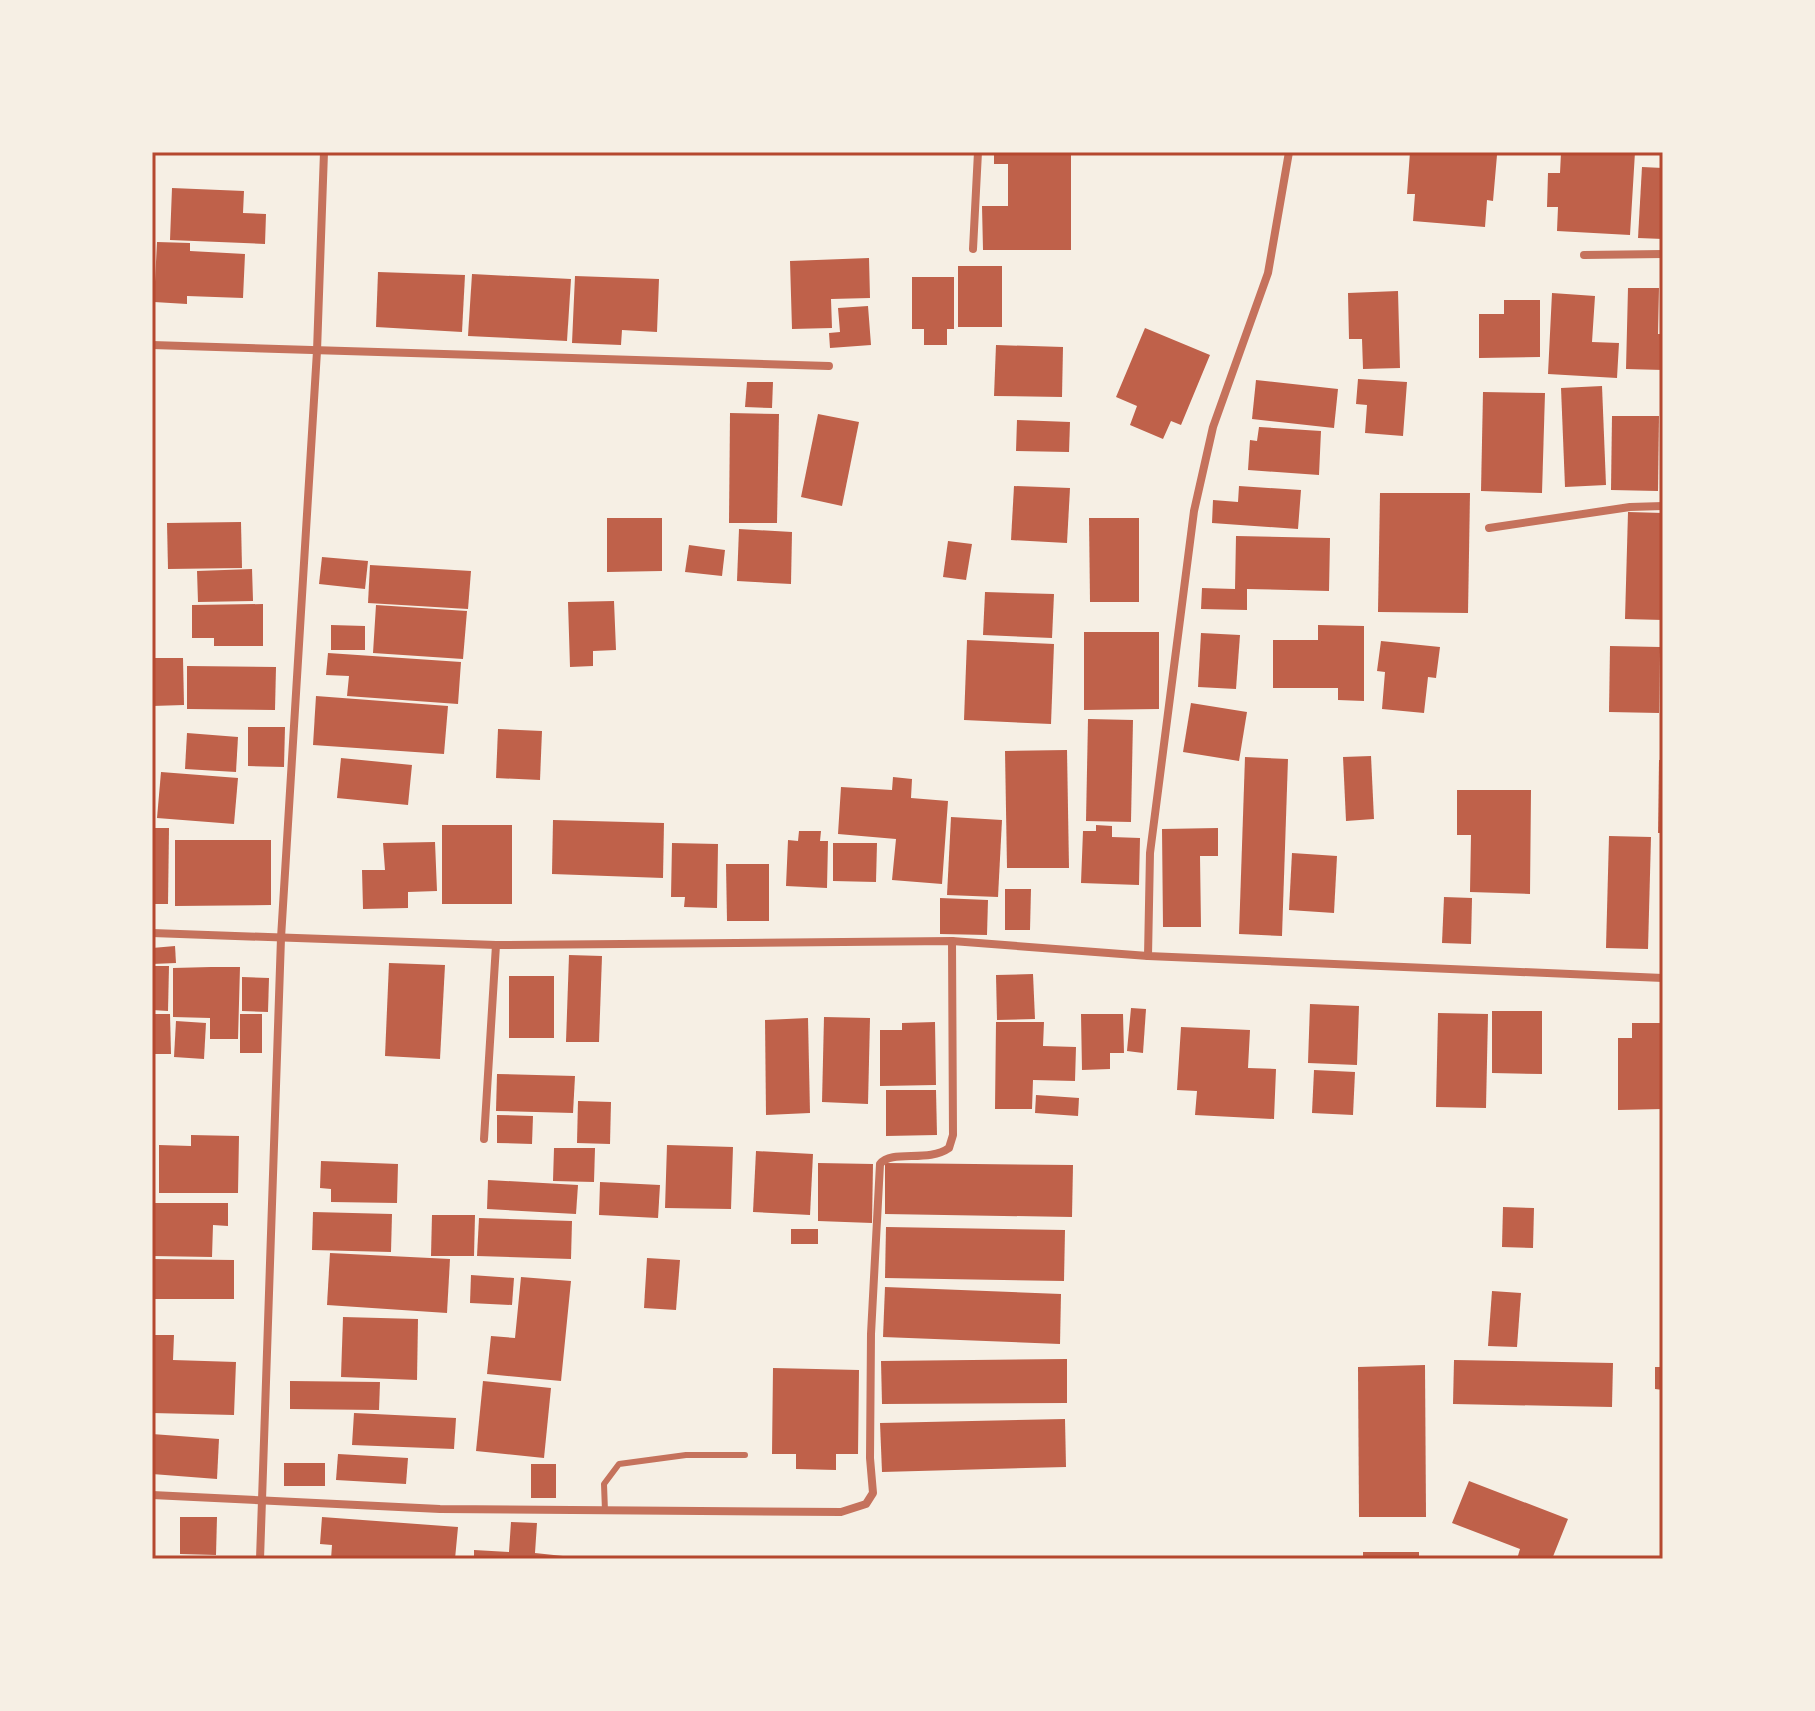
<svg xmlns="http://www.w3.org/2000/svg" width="1815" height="1711" viewBox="0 0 1815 1711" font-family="'Space Grotesk',sans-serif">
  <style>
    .building { fill: #bf614a }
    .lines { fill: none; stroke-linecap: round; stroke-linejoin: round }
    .service { stroke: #c5725c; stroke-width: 6 }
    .minor { stroke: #c5725c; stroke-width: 8 }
    .neatline { fill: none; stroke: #b5482f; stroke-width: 3 }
  </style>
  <rect width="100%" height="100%" fill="#f6efe4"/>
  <g class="building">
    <path d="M994 152H1071V250H983L982 206H1008V164H994Z"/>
    <path d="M1410 152 1497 155 1493 201 1487 200 1485 227 1413 221 1415 194H1407Z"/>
    <path d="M1635 152 1630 235 1557 231 1558 207H1547L1548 173H1560L1561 153Z"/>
    <path d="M1642 167 1663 168V239L1638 238Z"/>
    <path d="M172 188 244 191 243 213 266 214 265 244 170 240Z"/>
    <path d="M157 242 190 243V251L245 254 243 298 187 296V304L154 302Z"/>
    <path d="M869 258 870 298 831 299 832 328 792 329 790 261Z"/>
    <rect x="958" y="266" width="44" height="61"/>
    <path d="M378 272 465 275 462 332 376 327Z"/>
    <path d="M472 274 571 279 567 341 468 336Z"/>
    <path d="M575 276 659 279 657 332 622 330 621 345 572 343Z"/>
    <path d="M912 277H954V329H947V345H924V329H912Z"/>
    <path d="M1628 288H1659L1658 334H1663V370L1626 369Z"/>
    <path d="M1398 291 1400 368 1363 369 1362 339H1349L1348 293Z"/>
    <path d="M1552 293 1595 296 1592 342 1619 343 1617 378 1548 374Z"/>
    <path d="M1504 300H1540V357L1479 358V314H1504Z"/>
    <path d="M868 306 871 345 830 348 829 333 840 332 838 308Z"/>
    <path d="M1145 328 1210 355 1181 425 1171 421 1163 439 1130 425 1137 406 1116 397Z"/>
    <path d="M996 345 1063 347 1062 397 994 396Z"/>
    <path d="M1358 379 1407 382 1403 436 1365 433 1367 405 1356 404Z"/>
    <path d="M1256 380 1338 389 1334 428 1252 419Z"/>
    <path d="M747 382H773L772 408 745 407Z"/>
    <path d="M1602 386 1606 485 1565 487 1561 388Z"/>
    <path d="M1483 392 1545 393 1542 493 1481 491Z"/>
    <path d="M730 413 779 414 777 523H729Z"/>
    <path d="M818 414 859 422 842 506 801 497Z"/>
    <path d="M1612 416H1659L1658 491 1611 490Z"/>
    <path d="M1017 420 1070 422 1069 452 1016 451Z"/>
    <path d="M1259 427 1321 431 1319 475 1248 470 1250 440 1257 441Z"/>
    <path d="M1014 486 1070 488 1067 543 1011 540Z"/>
    <path d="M1239 486 1301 490 1298 529 1212 523 1213 500 1238 502Z"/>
    <path d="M1380 493H1470L1468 613 1378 612Z"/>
    <path d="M1628 512 1663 513V620L1625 619Z"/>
    <path d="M607 518H662V571L607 572Z"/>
    <path d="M1089 518H1139V602H1090Z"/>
    <path d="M241 522 242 568 168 569 167 523Z"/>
    <path d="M739 529 792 532 791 584 737 581Z"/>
    <path d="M1236 536 1330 538 1329 591 1247 589V610L1201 609 1202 588 1235 589Z"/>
    <path d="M948 541 972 544 966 580 943 577Z"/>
    <path d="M689 545 725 550 722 576 685 572Z"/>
    <path d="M322 557 368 561 365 589 319 584Z"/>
    <path d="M370 565 471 571 468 609 368 603Z"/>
    <path d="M252 569 253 601 198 602 197 571Z"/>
    <path d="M985 592 1054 594 1052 638 983 635Z"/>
    <path d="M614 601 616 650 593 651V666L570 667 568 602Z"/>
    <path d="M263 604V646H214V638H192V605Z"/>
    <path d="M376 605 467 611 463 659 373 653Z"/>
    <path d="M331 625 365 626V650H331Z"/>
    <path d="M1318 625 1364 626V701L1338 700V688H1273V640H1318Z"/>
    <path d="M1084 632H1159V709L1084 710Z"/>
    <path d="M1201 633 1240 635 1236 689 1198 687Z"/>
    <path d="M967 640 1054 644 1051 724 964 720Z"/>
    <path d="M1381 641 1440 647 1436 678 1428 677 1424 713 1382 709 1385 672 1377 671Z"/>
    <path d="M1610 646 1660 647 1659 713 1609 712Z"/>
    <path d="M328 653 461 662 458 704 347 696 349 676 326 675Z"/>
    <path d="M152 658H183L184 705 152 706Z"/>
    <path d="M187 666 276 667 275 710 187 709Z"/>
    <path d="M316 696 448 706 444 754 313 745Z"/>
    <path d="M1191 703 1247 712 1239 761 1183 752Z"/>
    <path d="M1088 719 1133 720 1131 822 1086 821Z"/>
    <path d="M248 727H285L284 767 248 766Z"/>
    <path d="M498 729 542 731 540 780 496 778Z"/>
    <path d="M187 733 238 737 236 772 185 769Z"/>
    <path d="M1067 750 1069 868H1007L1005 751Z"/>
    <path d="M1371 756 1374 819 1346 821 1343 757Z"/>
    <path d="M1245 757 1288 759 1282 936 1239 934Z"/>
    <path d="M341 758 412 765 408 805 337 798Z"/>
    <path d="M1659 760H1663V833H1658Z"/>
    <path d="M161 772 238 778 234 824 157 818Z"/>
    <path d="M893 777 912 779 911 798 948 801 942 884 892 880 896 839 838 834 841 787 892 790Z"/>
    <path d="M1457 790H1531L1530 894 1470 892 1471 835H1457Z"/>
    <path d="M951 817 1002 820 998 897 947 895Z"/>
    <path d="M553 820 664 823 663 878 552 874Z"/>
    <rect x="442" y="825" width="70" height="79"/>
    <path d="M1096 825 1112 826V837L1140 838 1139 885 1081 883 1083 831H1096Z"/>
    <path d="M152 828H169L168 904H152Z"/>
    <path d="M1218 828V856H1200L1201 927H1163L1162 829Z"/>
    <path d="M799 831H821L820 841H828L827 888 786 886 788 840 798 841Z"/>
    <path d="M1609 836 1651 837 1648 949 1606 948Z"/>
    <path d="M175 840H271V905L175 906Z"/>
    <path d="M435 842 437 891 408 892V908L363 909 362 870H385L383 843Z"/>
    <path d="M672 843 718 844 717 908 684 907 685 897H671Z"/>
    <path d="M833 843H877L876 882 833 881Z"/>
    <path d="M1292 853 1337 856 1334 913 1289 910Z"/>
    <path d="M726 864H769V921H727Z"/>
    <path d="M1005 889H1031L1030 930H1005Z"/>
    <path d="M1444 897 1472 898 1471 944 1442 943Z"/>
    <path d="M940 898 988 900 987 935 940 934Z"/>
    <path d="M175 946 176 963 152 964V948Z"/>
    <path d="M569 955 602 956 599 1042H566Z"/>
    <path d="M389 963 445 965 440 1059 385 1056Z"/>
    <path d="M152 966H169L168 1011 152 1010Z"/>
    <path d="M211 967H240L238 1039H210V1018L173 1017V968Z"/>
    <path d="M1033 974 1035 1019 997 1020 996 975Z"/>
    <rect x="509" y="976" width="45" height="62"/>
    <path d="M242 977 269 978 268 1012 242 1011Z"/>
    <path d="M1310 1004 1359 1006 1357 1065 1308 1063Z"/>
    <path d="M1131 1008 1146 1009 1143 1053 1127 1051Z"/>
    <path d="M1492 1011H1542V1074L1492 1073Z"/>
    <path d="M1438 1013 1488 1014 1486 1108 1436 1107Z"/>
    <path d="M152 1014H170L171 1054H152Z"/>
    <rect x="240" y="1014" width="22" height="39"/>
    <path d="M1081 1014H1123L1124 1053H1110V1069L1082 1070Z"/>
    <path d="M824 1017 870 1018 868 1104 822 1102Z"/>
    <path d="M808 1018 810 1113 766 1115 765 1020Z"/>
    <path d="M176 1021 206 1023 204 1059 174 1057Z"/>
    <path d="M935 1022 936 1085 880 1086V1030H902V1023Z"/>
    <path d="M996 1022H1044L1043 1046 1076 1047 1075 1081 1033 1080 1032 1109H995Z"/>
    <path d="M1632 1023H1663V1109L1618 1110V1038H1632Z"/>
    <path d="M1181 1027 1250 1030 1248 1068 1276 1069 1274 1119 1195 1115 1197 1091 1177 1090Z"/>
    <path d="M1314 1070 1355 1072 1353 1115 1312 1113Z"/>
    <path d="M497 1074 575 1076 573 1113 496 1111Z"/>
    <path d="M886 1090H936L937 1135 886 1136Z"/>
    <path d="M1036 1095 1079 1098 1078 1116 1035 1113Z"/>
    <path d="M578 1101 611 1102 610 1144 577 1143Z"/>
    <path d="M497 1115 533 1116 532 1144 497 1143Z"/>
    <path d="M191 1135 239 1136 238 1193H159V1145L191 1146Z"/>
    <path d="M667 1145 733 1147 731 1209 665 1208Z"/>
    <path d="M554 1148H595L594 1182 553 1181Z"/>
    <path d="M756 1151 813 1154 810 1215 753 1212Z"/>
    <path d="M321 1161 398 1164 397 1203 331 1202V1189L320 1188Z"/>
    <path d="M818 1163 873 1164 872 1223 818 1221Z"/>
    <path d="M885 1163 1073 1165 1072 1217 885 1214Z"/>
    <path d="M488 1180 578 1185 576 1214 487 1209Z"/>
    <path d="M600 1182 660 1185 658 1218 599 1215Z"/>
    <path d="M152 1203H228V1226L213 1225 212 1257 152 1256Z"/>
    <path d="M1503 1207 1534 1208 1533 1248 1502 1247Z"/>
    <path d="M313 1212 392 1214 391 1252 312 1250Z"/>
    <path d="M432 1215H475L474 1256H431Z"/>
    <path d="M479 1218 572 1221 571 1259 477 1256Z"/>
    <path d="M886 1227 1065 1230 1064 1281 885 1278Z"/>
    <rect x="791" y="1229" width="27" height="15"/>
    <path d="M330 1253 450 1259 447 1313 327 1305Z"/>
    <path d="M647 1258 680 1260 676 1310 644 1308Z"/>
    <path d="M152 1259 234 1260V1299H152Z"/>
    <path d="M471 1275 514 1278 512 1305 470 1303Z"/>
    <path d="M521 1277 571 1281 561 1381 487 1374 491 1336 515 1338Z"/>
    <path d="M885 1287 1061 1294 1060 1344 883 1337Z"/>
    <path d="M1492 1291 1521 1293 1517 1347 1488 1346Z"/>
    <path d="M343 1317 418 1319 417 1380 341 1377Z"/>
    <path d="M152 1335H174L173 1360 236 1362 234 1415 152 1413Z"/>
    <path d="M1067 1359V1403L882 1404 881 1361Z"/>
    <path d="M1454 1360 1613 1363 1612 1407 1453 1404Z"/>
    <path d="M1425 1365 1426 1517H1359L1358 1367Z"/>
    <path d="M1655 1367H1663V1390L1655 1389Z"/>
    <path d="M773 1368 859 1370 858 1454H836V1470L796 1469V1454H772Z"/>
    <path d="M290 1381 380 1382 379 1410 290 1409Z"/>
    <path d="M483 1381 551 1388 544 1458 476 1451Z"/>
    <path d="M354 1413 456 1418 454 1449 352 1445Z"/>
    <path d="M1065 1419 1066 1467 882 1472 880 1423Z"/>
    <path d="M152 1434 219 1439 217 1479 152 1474Z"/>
    <path d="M338 1454 408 1458 406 1484 336 1480Z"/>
    <rect x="284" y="1463" width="41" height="23"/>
    <rect x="531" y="1464" width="25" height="34"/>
    <path d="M1469 1481 1568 1519 1552 1559H1517L1520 1549 1452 1523Z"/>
    <path d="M180 1517H217L216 1555 180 1554Z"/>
    <path d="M322 1517 458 1527 455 1559H331L332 1545 320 1544Z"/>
    <path d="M511 1522 537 1523 535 1553 591 1559H474V1550L509 1552Z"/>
    <rect x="1363" y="1552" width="56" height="7"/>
  </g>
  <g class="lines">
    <path class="service" d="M605 1511 604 1484 619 1464 686 1455H745"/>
    <g class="minor">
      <path d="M973 249 978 152"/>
      <path d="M1584 255 1663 254"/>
      <path d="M152 345 829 366"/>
      <path d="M1489 528 1630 507 1663 506"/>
      <path d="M152 933 496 945 952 941 1148 956 1663 978"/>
      <path d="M1148 956 1150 853 1194 511 1213 427 1268 273 1289 152"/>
      <path d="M484 1139 496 945"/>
      <path d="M152 1495 440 1509 841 1512 866 1504 873 1493 870 1458 871 1334 880 1164C892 1149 928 1163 949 1148L953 1135 952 941"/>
      <path d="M260 1559 281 938 317 351 324 152"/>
    </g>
  </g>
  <rect width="1815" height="1711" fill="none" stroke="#f6efe4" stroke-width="308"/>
  <rect x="154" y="154" width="1507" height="1403" class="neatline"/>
</svg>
